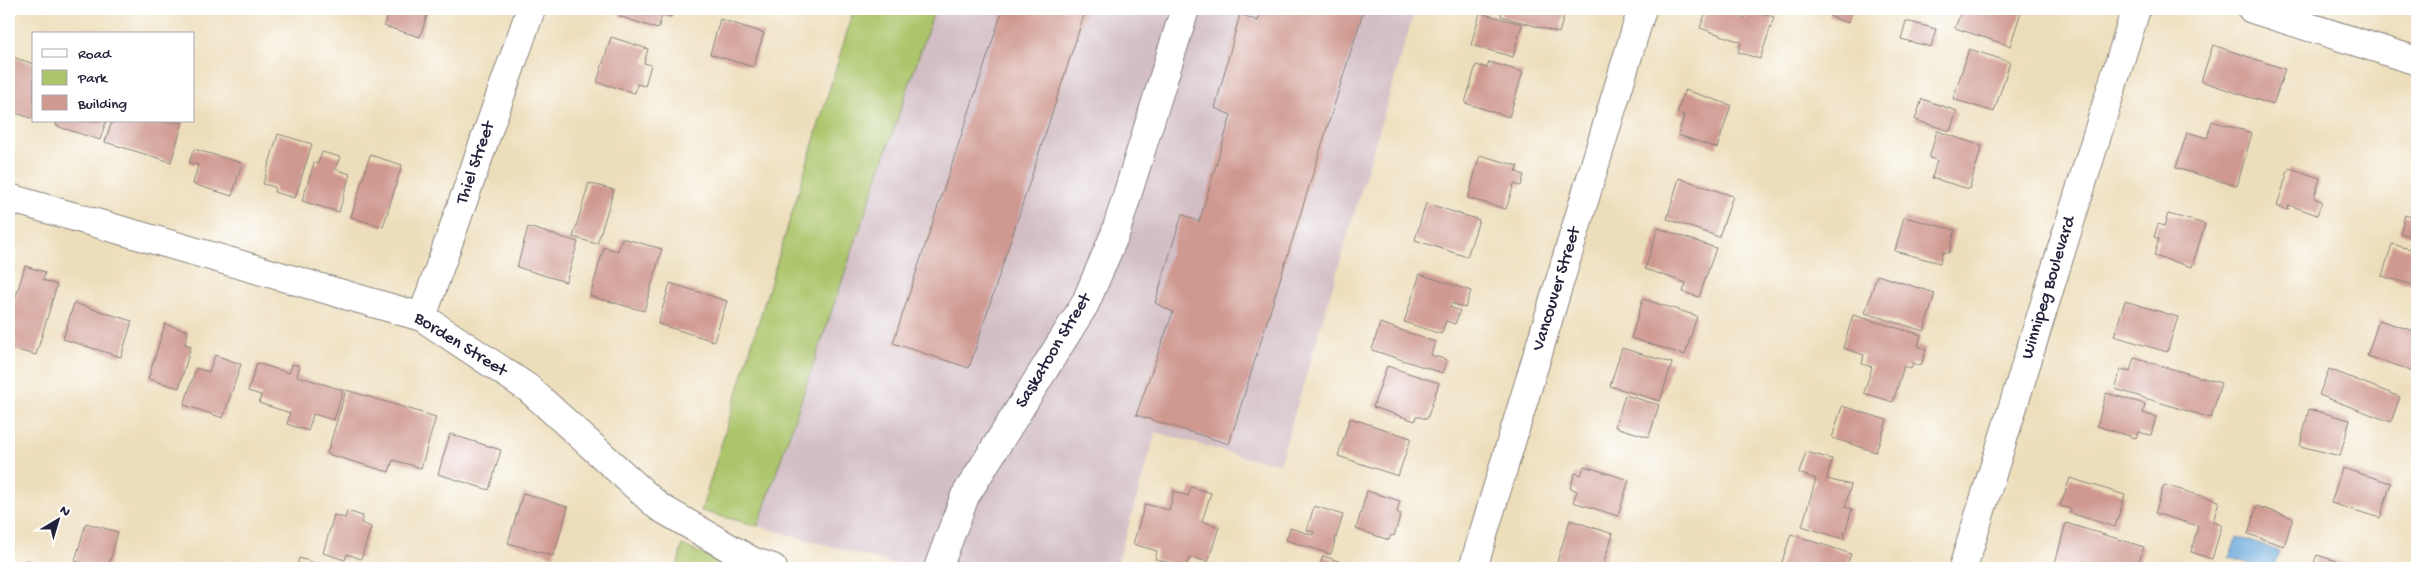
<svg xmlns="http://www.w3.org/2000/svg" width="2426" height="577" viewBox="0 0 2426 577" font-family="'Gochi Hand',sans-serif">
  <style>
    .industrial { fill: #d2bec4 }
    .green { fill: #acc56a; stroke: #677452 }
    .water { fill: #67a7da; stroke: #44648a }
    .building { fill: #cf9990 }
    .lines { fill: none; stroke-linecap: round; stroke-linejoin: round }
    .minor-casing { stroke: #88807b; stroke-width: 30 }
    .minor { stroke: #fff; stroke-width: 28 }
    .labels { text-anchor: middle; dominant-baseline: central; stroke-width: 4.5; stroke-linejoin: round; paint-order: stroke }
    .street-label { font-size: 18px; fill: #22223b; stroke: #fff }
  </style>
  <rect width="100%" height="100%" fill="#fff"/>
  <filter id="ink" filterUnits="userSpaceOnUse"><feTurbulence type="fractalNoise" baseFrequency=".02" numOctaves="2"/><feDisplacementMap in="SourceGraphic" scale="10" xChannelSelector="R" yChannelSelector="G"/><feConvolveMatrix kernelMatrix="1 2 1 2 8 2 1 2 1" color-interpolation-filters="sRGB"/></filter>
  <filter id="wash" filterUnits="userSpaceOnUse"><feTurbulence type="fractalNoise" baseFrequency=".0096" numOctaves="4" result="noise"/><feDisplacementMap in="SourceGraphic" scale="20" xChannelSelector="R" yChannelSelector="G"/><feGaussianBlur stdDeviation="1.12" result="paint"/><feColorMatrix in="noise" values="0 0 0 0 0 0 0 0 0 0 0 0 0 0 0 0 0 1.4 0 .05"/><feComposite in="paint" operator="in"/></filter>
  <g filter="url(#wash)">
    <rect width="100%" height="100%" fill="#eddebb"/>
    <path class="industrial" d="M935 9H1415L1280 463 1247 458 1156 432 1116 568H908L758 526Z"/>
    <g class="green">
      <path d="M854 9H935L758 526 701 511Z"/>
      <path d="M682 545 733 568H677Z"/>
    </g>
    <path class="water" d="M2237 537 2279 551 2274 568H2262L2229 557Z"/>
    <g id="blocks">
      <g class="building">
        <path d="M390 9H429L420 37 384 26Z"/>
        <path d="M621 9H674L671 17 662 15 658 29 619 16Z"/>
        <path d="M1003 9H1086L969 368 893 343Z"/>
        <path d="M1262 9H1364L1229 444 1136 415 1173 312 1155 303 1182 214 1199 222 1231 115 1215 108 1240 14 1258 21Z"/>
        <path d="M1490 9H1566L1559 33 1501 16 1502 13Z"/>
        <path d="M1707 9 1715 11 1717 9 1745 18 1749 9H1751L1774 17 1760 59 1738 52 1741 42 1700 28Z"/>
        <path d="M1832 9H1853L1848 23 1829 16Z"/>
        <path d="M1962 9H2022L2010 46 1955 28Z"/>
        <path d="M1480 13 1522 24 1513 57 1471 45Z"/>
        <path d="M720 19 764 33 753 67 710 54Z"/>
        <path d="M1906 21 1936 29 1931 47 1901 39Z"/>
        <path d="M611 37 648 49 644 63 651 65 645 86 637 84 635 93 597 82Z"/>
        <path d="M2213 45 2285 69 2273 105 2201 81Z"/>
        <path d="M1969 49 2010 62 1994 112 1953 99Z"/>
        <path d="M9 56 34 64V119L9 111Z"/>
        <path d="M1489 62 1523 72 1509 117 1465 103 1476 65 1487 68Z"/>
        <path d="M1685 90 1731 105 1717 148 1678 135 1684 115 1677 113Z"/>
        <path d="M1922 99 1957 111 1950 131 1915 120Z"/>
        <path d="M57 121H106L100 140 56 126Z"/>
        <path d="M112 121 183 122 171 162 105 142Z"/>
        <path d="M2212 121 2252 133 2237 186 2176 168 2187 132 2207 138Z"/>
        <path d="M1937 131 1982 146 1969 189 1932 178 1937 160 1929 158Z"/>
        <path d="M278 134 312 144 295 198 274 192 275 187 263 184Z"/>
        <path d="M194 149 242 163 232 196 193 184 198 165 189 163Z"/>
        <path d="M322 152 340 157 335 169 350 174 339 212 302 201 314 163 318 164Z"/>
        <path d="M370 155 402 165 383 227 351 217Z"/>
        <path d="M1480 155 1518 166 1516 172 1524 175 1521 186 1514 184 1506 209 1468 198Z"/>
        <path d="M2289 168 2320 178 2314 198 2322 201 2317 215 2289 205 2288 210 2277 206Z"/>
        <path d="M1679 178 1733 196 1719 237 1667 219Z"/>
        <path d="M589 183 614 190 597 244 573 237Z"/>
        <path d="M1426 203 1479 220 1467 257 1415 240Z"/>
        <path d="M2168 214 2205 224 2192 267 2154 256 2159 239 2154 237 2158 224 2164 226Z"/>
        <path d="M2405 215 2417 219V238L2400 233Z"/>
        <path d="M1904 217 1955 230 1949 253 1943 252 1940 263 1895 251Z"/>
        <path d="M528 227 578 242 566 282 517 267Z"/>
        <path d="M1658 228 1716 248 1699 297 1683 292 1686 283 1645 269Z"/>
        <path d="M622 238 662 249 644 311 590 296 604 247 618 251Z"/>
        <path d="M2392 244 2417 251V286L2382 276Z"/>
        <path d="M25 266 45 272 43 280 57 285 36 355 9 348V320Z"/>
        <path d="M1420 274 1471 291 1465 308 1451 303 1450 307 1460 311 1455 324 1446 321 1441 334 1404 322Z"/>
        <path d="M1877 275 1935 293 1924 331 1865 313Z"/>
        <path d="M670 283 727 301 714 341 658 324Z"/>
        <path d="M1643 299 1697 316 1685 355 1631 338Z"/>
        <path d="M2125 301 2178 317 2167 352 2114 336Z"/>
        <path d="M74 303 132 321 121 357 63 339Z"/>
        <path d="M1853 315 1921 335 1918 346 1926 349 1921 366 1913 363 1911 368 1904 366 1893 402 1864 393 1872 367 1862 364 1864 355 1843 348Z"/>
        <path d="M2379 320 2417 332V372L2367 356Z"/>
        <path d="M1380 323 1435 342 1431 355 1447 360 1442 373 1372 350Z"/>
        <path d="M165 324 188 331 185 344 191 346 179 388 148 379Z"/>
        <path d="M1622 348 1672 363 1660 401 1610 386Z"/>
        <path d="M215 355 241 364 223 418 184 405 196 368 209 372Z"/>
        <path d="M2134 358 2221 383 2211 418 2115 389 2121 369 2130 372Z"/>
        <path d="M257 363 289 373 292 364 300 366 297 376 343 390 334 420 313 414 308 431 287 424 290 413 259 403 261 395 248 391Z"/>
        <path d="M1387 366 1439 383 1427 419 1416 416 1415 421 1373 407Z"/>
        <path d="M2329 369 2400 397 2391 422 2319 395Z"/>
        <path d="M346 390 436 417 421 468 393 460 389 472 327 454Z"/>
        <path d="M2106 393 2145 404 2143 413 2156 417 2151 435 2138 432 2136 438 2097 426Z"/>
        <path d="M1625 395 1659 405 1649 437 1615 427Z"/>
        <path d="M1842 406 1887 420 1876 452 1832 438Z"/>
        <path d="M2309 409 2350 420 2340 456 2300 446Z"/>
        <path d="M1350 418 1411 438 1398 476 1338 456Z"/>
        <path d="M450 434 501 450 489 490 438 474Z"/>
        <path d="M1806 452 1832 459 1827 479 1851 485 1845 507 1852 509 1843 539 1802 526 1816 479 1799 473Z"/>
        <path d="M1584 466 1629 480 1618 516 1573 502 1577 491 1570 488 1575 473 1581 475Z"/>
        <path d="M2342 468 2391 483 2380 518 2331 503Z"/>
        <path d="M2070 478 2125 495 2115 527 2070 513 2071 509 2060 506Z"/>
        <path d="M2164 485 2219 501 2213 522 2222 525 2212 559 2191 552 2198 526 2155 513Z"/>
        <path d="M1191 487 1211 493 1202 521 1219 527 1208 562 1191 557 1184 567 1155 559 1157 551 1133 544 1145 504 1169 510 1174 491 1188 496Z"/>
        <path d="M1367 491 1400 501 1397 512 1401 514 1394 536 1391 535 1389 540 1356 529Z"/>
        <path d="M523 493 568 507 553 556 508 543Z"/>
        <path d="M1314 506 1343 515 1331 554 1286 540 1290 528 1313 535 1314 532 1307 530Z"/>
        <path d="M2257 506 2293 518 2284 546 2248 534Z"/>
        <path d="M347 511 363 516 361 523 371 527 361 559 347 554 345 560 323 553 334 515 345 518Z"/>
        <path d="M1570 520 1613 534 1602 568H1555Z"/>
        <path d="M86 523 118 532 108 568H97L75 561Z"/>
        <path d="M2066 523 2144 547 2137 568H2073L2055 563Z"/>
        <path d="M1791 534 1851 554 1846 568H1780Z"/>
        <path d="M2317 555 2359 568H2312Z"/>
        <path d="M1323 556 1360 568H1319Z"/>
        <path d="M299 558 330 568H296Z"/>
        <path d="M26 560 53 568H24Z"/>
      </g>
    </g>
  </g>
  <g filter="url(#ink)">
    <use href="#blocks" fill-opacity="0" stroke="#88807b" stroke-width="1"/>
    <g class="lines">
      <g class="minor-casing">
        <g id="minor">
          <path d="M2252 9 2417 61"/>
          <path d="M9 198 422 317 528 388 659 507 752 561 773 568"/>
          <path d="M422 317 531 9"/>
          <path d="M938 568 965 496 1085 304 1115 234 1185 9"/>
          <path d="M1473 568 1642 9"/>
          <path d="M1963 568 2136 9"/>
        </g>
      </g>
      <use href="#minor" class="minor"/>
    </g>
  </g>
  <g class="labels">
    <g class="street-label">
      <text transform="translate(476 163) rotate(-71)">Thiel Street</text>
      <text transform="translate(2049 288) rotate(-73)">Winnipeg Boulevard</text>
      <text transform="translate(1557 289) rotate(-73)">Vancouver Street</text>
      <text transform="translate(460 345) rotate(32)">Borden Street</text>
      <text transform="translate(1054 351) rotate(-59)">Saskatoon Street</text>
    </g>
  </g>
  <rect width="2426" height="577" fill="none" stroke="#fff" stroke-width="30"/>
  <rect x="32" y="32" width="162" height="90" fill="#ffffff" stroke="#a7a7b1"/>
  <rect x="42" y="49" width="25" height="8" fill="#ffffff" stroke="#a7a7b1"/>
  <text x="78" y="58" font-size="15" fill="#22223b">Road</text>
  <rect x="42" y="70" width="25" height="15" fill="#acc56a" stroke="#a7a7b1"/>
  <text x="78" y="82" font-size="15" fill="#22223b">Park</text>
  <rect x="42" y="95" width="25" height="15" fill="#cf9990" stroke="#a7a7b1"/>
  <text x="78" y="108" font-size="15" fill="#22223b">Building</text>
  <g transform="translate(58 520) rotate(38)" stroke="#ffffff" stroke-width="4" paint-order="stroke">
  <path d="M0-4L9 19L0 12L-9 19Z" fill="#22223b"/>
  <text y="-8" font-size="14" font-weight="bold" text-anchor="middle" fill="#22223b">N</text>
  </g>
</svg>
